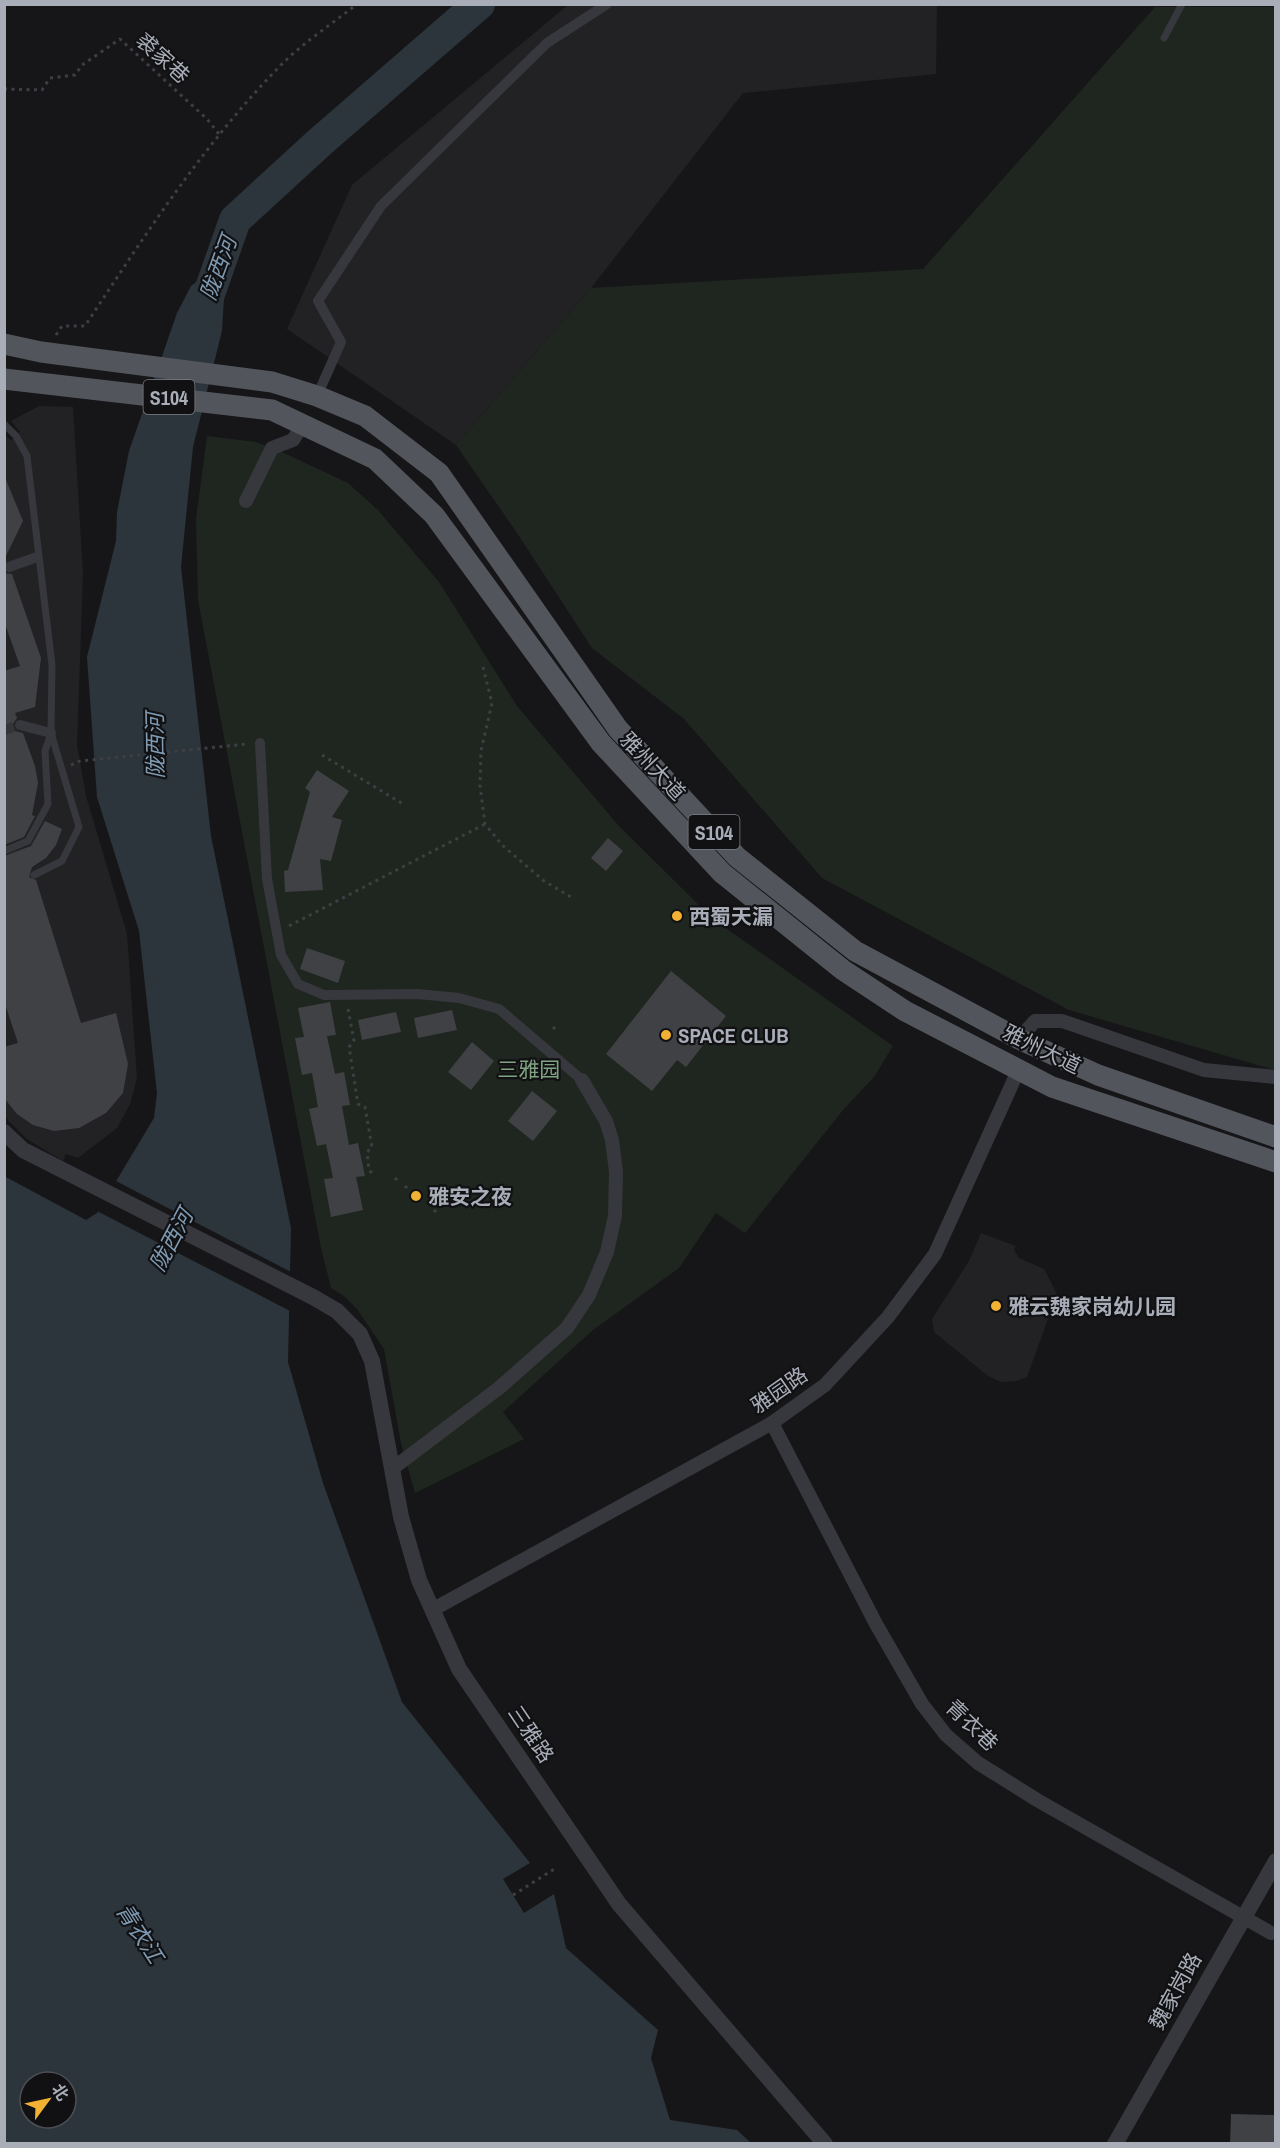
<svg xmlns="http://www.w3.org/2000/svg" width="1280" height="2148" viewBox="0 0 1280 2148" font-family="'Archivo Narrow','Noto Sans SC',sans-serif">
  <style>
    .built { fill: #222225 }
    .green { fill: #1e261f }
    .water { fill: #2c353c; fill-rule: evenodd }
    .pier { fill: #161618 }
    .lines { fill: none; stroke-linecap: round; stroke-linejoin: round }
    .river { stroke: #2c353c; stroke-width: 32 }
    .building { fill: #404145 }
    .pedestrian-tunnel { stroke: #333438; stroke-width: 10; stroke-dasharray: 10 5; stroke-linecap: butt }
    .path { stroke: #3d3f44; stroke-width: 3; stroke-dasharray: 3 4.5; stroke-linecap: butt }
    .service { stroke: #37383d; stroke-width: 7 }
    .pedestrian { stroke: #37383d; stroke-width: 10 }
    .minor { stroke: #37383d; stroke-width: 14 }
    .tertiary { stroke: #37383d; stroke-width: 16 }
    .primary { stroke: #53555c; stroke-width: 21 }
    .poi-dot { fill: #f2b134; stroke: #111113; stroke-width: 2 }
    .labels { text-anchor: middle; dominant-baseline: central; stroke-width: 4.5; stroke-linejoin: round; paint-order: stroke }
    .shield { fill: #111113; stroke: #7b7e86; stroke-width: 1.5 }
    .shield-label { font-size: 20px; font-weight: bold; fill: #a8adb8 }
    .street-label { font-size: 21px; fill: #a8adb8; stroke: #111113 }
    .poi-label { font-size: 21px; font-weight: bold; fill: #a8adb8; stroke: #111113; text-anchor: start }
    .park-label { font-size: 21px; fill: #7fa381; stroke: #111113 }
    .water-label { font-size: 22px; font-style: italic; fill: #7f9bb3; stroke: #111113 }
  </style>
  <rect width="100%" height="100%" fill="#161618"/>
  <g class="built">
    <path d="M568 5H937L936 74 743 93 591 288 456 445 287 329 352 185Z"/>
    <path d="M39 406 73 407 83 573 77 745 86 796 127 934 137 1078 130 1104 117 1128 78 1158 66 1154 63 1161 27 1139 5 1117 4 435 11 440 16 436 20 432 11 421Z"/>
    <path d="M981 1233 1016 1246 1014 1250 1019 1258 1044 1269 1057 1294 1027 1377 1016 1381 1001 1382 988 1376 934 1332 932 1319 969 1261Z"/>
  </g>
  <g class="green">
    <path d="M1155 7H1275V1070L1069 1010 822 878 684 719 592 648 517 533 456 445 591 288 923 269Z"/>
    <path d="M207 436 256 442 284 453 348 483 378 510 439 582 517 706 619 826 713 919 893 1046 874 1077 843 1110 745 1233 716 1213 679 1268 593 1330 503 1412 524 1439 415 1493 401 1443 384 1349 357 1309 344 1296 331 1288 321 1248 198 600 196 519Z"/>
  </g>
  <path class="water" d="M215 267 224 298 222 331 193 447 181 567 211 836 291 1228 288 1362 323 1483 402 1702 530 1863 503 1879 524 1913 554 1894 566 1948 658 2030 651 2058 670 2120 737 2130 751 2143H5L4 1176 86 1220 97 1213 154 1118 157 1093 139 931 97 797 87 657 116 541 117 512 129 451 177 313 191 286ZM30 2082H66V2118H30Z"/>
  <path class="pier" d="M114 1180 293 1273 292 1312 95 1210Z"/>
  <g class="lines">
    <path class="river" d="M203 311 235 220 320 142 479 4"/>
  </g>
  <g class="building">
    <path d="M4 475 23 521 4 560Z"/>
    <path d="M4 573 12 574 41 658 35 707 15 713 17 718 13 724 15 731 23 733 35 766 38 783 32 815 35 816 24 837 4 845V671L20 666 4 621Z"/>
    <path d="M317 770 349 791 332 817 342 820 331 861 320 859 323 890 285 892 284 871 288 870 310 792 305 788Z"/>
    <path d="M45 821 62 829 56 845 46 858 32 867 29 877 36 880 81 1023 116 1013 128 1064 123 1093 106 1113 79 1128 54 1131 33 1125 17 1114 4 1098V1047L18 1043 4 1001V856L31 846Z"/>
    <path d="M608 838 623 851 606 871 591 858Z"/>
    <path d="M307 948 345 961 338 983 300 969Z"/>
    <path d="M671 971 726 1016 686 1067 677 1060 652 1091 606 1054Z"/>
    <path d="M330 1002 336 1035 327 1036 335 1074 344 1072 350 1105 342 1106 349 1145 358 1143 365 1176 356 1177 363 1210 331 1217 324 1179 333 1178 326 1144 317 1146 309 1109 318 1107 312 1073 302 1075 295 1038 304 1037 298 1008Z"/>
    <path d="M452 1010 457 1030 418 1038 414 1018Z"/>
    <path d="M396 1012 401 1032 362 1040 358 1020Z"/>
    <path d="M472 1042 494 1061 471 1090 448 1072Z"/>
    <path d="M532 1091 557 1111 533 1141 508 1121Z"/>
    <path d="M1231 2114 1275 2115V2144H1230Z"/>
  </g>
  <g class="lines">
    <path class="pedestrian-tunnel" d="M4 730 20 725"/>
    <g class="path">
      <path d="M4 89 42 90 50 78 75 75 82 65 120 39 207 119 219 134"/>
      <path d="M56 335 62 326H85C145 235 205 142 282 64 304 42 332 24 357 4"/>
      <path d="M483 667 492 703 481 751 480 786 485 824 502 845 544 881 571 897"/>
      <path d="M322 755 403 804"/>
      <path d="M71 765 80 761 246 744"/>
      <path d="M289 926 485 824"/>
      <path d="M348 1009 354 1041 349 1047 358 1104 365 1107 372 1147 367 1152 369 1170 373 1174"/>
      <path d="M553 1029 558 1024"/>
      <path d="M395 1180 397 1178"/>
      <path d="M405 1188 407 1186"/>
      <path d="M434 1212 436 1210"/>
      <path d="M513 1895 556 1868"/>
    </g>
    <g class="service">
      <path d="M1164 38 1182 4"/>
      <path d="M4 424 16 436 27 456 52 665 51 733 79 827 62 861 34 875"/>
      <path d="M4 851 28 841 48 804 45 751 51 734"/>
    </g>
    <g class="pedestrian">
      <path d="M317 396 341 342 318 301 381 206 547 43 607 4"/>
      <path d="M9 567 37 557"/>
      <path d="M20 725 51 733"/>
      <path d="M260 743 267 879 281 955 298 984 324 995 418 994 459 998 499 1009 582 1080"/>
    </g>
    <g class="minor">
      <path d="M246 501 272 448 293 440 303 424"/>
      <path d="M1019 1039 1035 1021H1062L1204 1070 1276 1077"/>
      <path d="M772 1423 876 1624 922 1704 946 1735 978 1763 1037 1800 1271 1933"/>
      <path d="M392 1469 499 1388 567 1328 589 1295 607 1252 615 1216 616 1172 612 1140 606 1121 582 1080"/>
      <path d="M432 1610 772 1423 825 1385 888 1317 935 1254 1018 1071"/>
    </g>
    <g class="tertiary">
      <path d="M4 1132 23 1150 313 1297 337 1311 360 1334 372 1361 401 1517 419 1580 459 1669 619 1904 825 2144"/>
      <path d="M1115 2144 1276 1861"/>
    </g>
    <g class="primary">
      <path d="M4 344 41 352 272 382 317 396 365 416 439 473 618 729 737 857 855 951 1019 1039 1098 1075 1276 1137"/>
      <path d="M4 379 272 410 375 459 434 515 601 743 722 873 843 970 905 1011 1052 1087 1276 1162"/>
    </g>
  </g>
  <g class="poi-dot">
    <circle cx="677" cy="916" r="6"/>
    <circle cx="666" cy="1035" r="6"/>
    <circle cx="416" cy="1196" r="6"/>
    <circle cx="996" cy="1306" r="6"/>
  </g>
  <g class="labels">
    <g class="shield">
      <rect x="143.5" y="380" width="51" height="34" rx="4.5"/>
      <rect x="688.5" y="815" width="51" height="34" rx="4.5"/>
    </g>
    <g class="shield-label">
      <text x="169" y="397">S104</text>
      <text x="714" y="832">S104</text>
    </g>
    <g class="street-label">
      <text transform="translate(163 58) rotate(42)">裘家巷</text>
      <text transform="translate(653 766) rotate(47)">雅州大道</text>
      <text transform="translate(1042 1049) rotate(26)">雅州大道</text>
      <text transform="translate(779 1390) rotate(-35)">雅园路</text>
      <text transform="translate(972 1725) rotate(44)">青衣巷</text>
      <text transform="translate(531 1734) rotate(56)">三雅路</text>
      <text transform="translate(1175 1991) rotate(-61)">魏家岗路</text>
    </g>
    <g class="poi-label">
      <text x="689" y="916">西蜀天漏</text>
      <text x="678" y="1035">SPACE CLUB</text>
      <text x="428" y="1196">雅安之夜</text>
      <text x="1008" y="1306">雅云魏家岗幼儿园</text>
    </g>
    <g class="park-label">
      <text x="529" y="1069">三雅园</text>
    </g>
    <g class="water-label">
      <text transform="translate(218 268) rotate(-70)">陇西河</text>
      <text transform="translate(155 746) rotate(-91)">陇西河</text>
      <text transform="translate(171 1240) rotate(-62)">陇西河</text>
      <text transform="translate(140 1933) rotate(57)">青衣江</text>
    </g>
  </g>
  <rect width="1280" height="2148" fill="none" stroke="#a8adb8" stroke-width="12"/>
  <g transform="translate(48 2100) rotate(57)"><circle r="28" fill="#111113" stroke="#4d4f55" stroke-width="1.5"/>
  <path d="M0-4.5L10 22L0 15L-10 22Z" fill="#f2b134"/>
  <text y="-9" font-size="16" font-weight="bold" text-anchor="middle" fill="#a8adb8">北</text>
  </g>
</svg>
